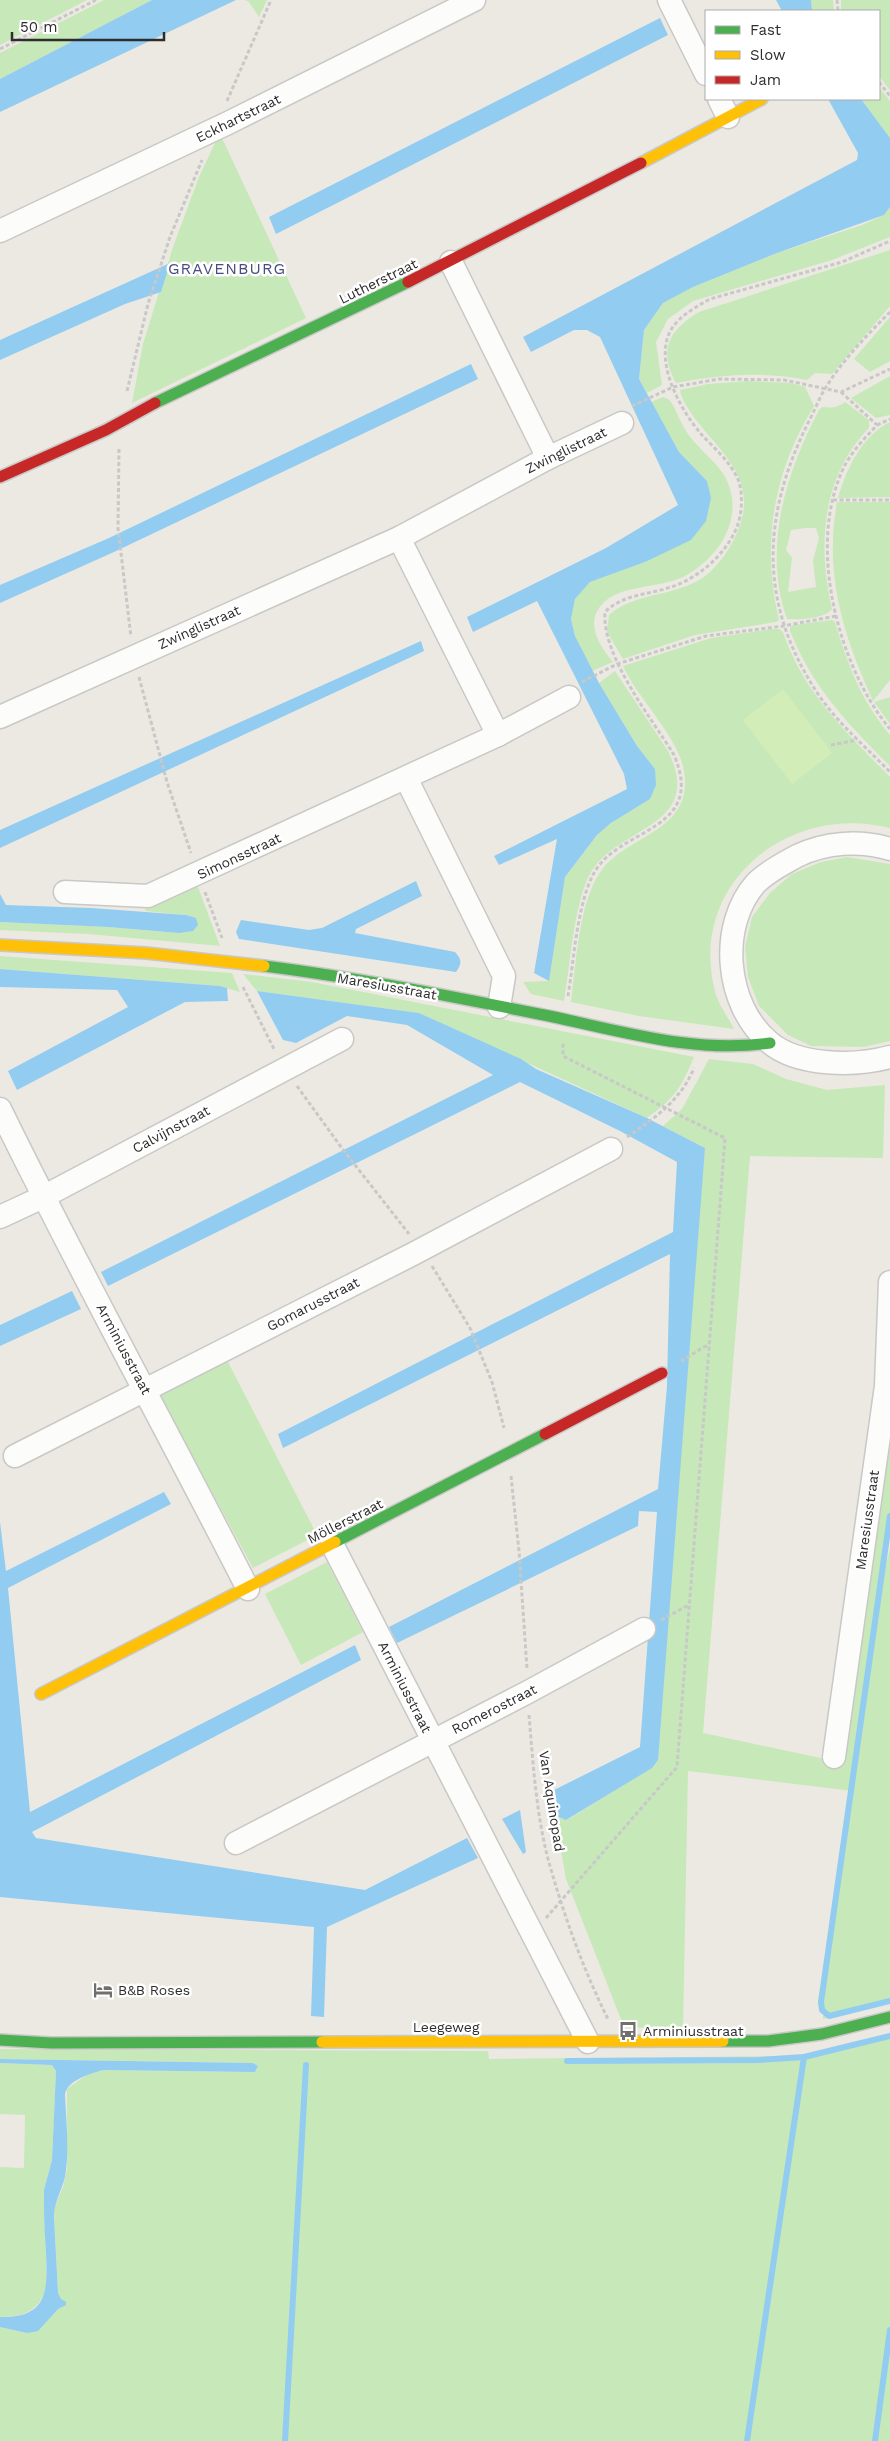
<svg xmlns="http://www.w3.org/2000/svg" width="890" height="2441" viewBox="0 0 890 2441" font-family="'Work Sans',sans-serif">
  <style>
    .green { fill: #c7e8b9; fill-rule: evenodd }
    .pitch { fill: #d2edb7 }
    .water { fill: #92ccf1 }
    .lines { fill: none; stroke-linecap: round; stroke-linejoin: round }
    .stream { stroke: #92ccf1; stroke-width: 6 }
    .street-casing { stroke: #c9c8c7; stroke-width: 25 }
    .fast-casing { stroke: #c9c8c7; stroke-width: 14 }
    .slow-casing { stroke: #c9c8c7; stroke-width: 14 }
    .jam-casing { stroke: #c9c8c7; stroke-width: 14 }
    .path { stroke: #c8c8c8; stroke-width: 3; stroke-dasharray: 4 2.5; stroke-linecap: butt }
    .street { stroke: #fcfcfb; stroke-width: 22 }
    .fast { stroke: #4caf50; stroke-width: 11 }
    .slow { stroke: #ffc107; stroke-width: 11 }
    .jam { stroke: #c62828; stroke-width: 11 }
    .labels { text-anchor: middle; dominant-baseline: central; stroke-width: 5; stroke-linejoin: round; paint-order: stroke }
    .street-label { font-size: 14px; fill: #2d2d2d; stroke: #fff }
    .poi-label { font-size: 14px; fill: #2d2d2d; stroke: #fff; text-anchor: start }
    .quarter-label { font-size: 16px; letter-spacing: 1px; fill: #494c81; stroke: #fff }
  </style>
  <rect width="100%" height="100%" fill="#ece9e2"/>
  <g class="green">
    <path d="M0 0H87L0 45Z"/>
    <path d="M104 0H152L0 79V53Z"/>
    <path d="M245 0H267L259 17 249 2Z"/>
    <path d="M811 0H833L834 11H812Z"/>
    <path d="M841 0H890V90L879 76V11H841Z"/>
    <path d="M879 87 890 101V138L861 99H879Z"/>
    <path d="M222 138 306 318 132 403 143 344 173 247 199 177 216 141Z"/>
    <path d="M890 207V237L832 260 693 301 668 319 656 342 662 385 647 393 639 379 644 330 663 303 693 287 777 253 862 225 884 215Z"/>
    <path d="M890 250V306L832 374 815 373 807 380C762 371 720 375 676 383 658 350 669 330 699 312Z"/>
    <path d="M890 317V361L870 372 854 359Z"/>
    <path d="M890 376V415L876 418 851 398Z"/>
    <path d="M749 381 790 383 805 387 814 406C773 473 761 543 779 620L776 622 695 635 623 659 607 632 609 615C637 590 680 598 709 573 724 559 735 541 741 522 755 475 718 450 693 416 688 408 681 399 680 390L708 384Z"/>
    <path d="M663 397C665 398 667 398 669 400 674 405 677 414 680 420 685 431 692 440 700 448 708 457 719 466 725 477 746 516 720 558 683 577 656 590 613 583 597 611 588 629 602 649 613 662L592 671 575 636 571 619 575 599 590 582 645 562 707 481 679 452 651 402Z"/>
    <path d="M845 402 869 420V428C822 476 817 545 832 609 824 619 799 620 787 619 762 548 786 473 819 410L822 407C831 408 837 408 845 402ZM806 528H816L819 538 813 561 816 587 788 592 792 558 786 550 791 530Z"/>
    <path d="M890 422V497L838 498C846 469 862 436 890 422Z"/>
    <path d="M837 502H890V680L873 701C843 635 824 575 837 502Z"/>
    <path d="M832 620 835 622C848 666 861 700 890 735V766C847 723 813 688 790 631V627L794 625Z"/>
    <path d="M772 629H779L783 632C803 693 847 733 890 777V828C789 802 687 884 715 991 718 1004 728 1017 734 1029L639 1016 571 1002C576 964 579 896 604 867 633 834 694 829 684 771 678 736 638 699 623 666L711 638Z"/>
    <path d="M615 671 668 751C706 828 617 825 590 874 574 903 570 967 564 1001L531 994 523 982 549 981 565 877 597 835 611 823 650 799 655 769 637 746 599 683Z"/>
    <path d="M890 697V724L874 702Z"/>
    <path d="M847 857 890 864V1041L864 1047 811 1046 788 1035 759 1006 748 977 745 947 752 917 770 893 792 874 821 862Z"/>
    <path d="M187 885 198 887 220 946 88 934 0 930V922L108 927 179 933 186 915 145 911 146 903Z"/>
    <path d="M0 956 232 973 240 992 220 986 0 969Z"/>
    <path d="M243 974 312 982 694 1057C681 1088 675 1098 647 1118L419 1013 257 991Z"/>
    <path d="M709 1059 753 1064 786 1079 827 1090 885 1085 883 1158 750 1156 703 1733 839 1762 890 1414V1532L884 1574 890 1548V2001L823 2019 825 1987 853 1791 688 1771 683 2029 624 2027 566 1879 555 1815 567 1820 651 1768 705 1148 663 1126 682 1109Z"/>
    <path d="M227 1360 317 1535 253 1568 159 1394Z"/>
    <path d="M327 1562 363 1632 301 1665 265 1594Z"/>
    <path d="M890 2034V2441H0V2327L27 2333C41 2322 64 2313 58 2293L54 2208 63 2187 67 2169V2089L88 2074 104 2070 255 2072 258 2066 253 2063 2 2059H0V2049L488 2051 489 2059 801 2056Z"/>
    <path d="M0 2063 52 2065 56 2071 52 2160 44 2190V2203L47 2285C40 2311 24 2317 0 2317V2167L24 2168 25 2115 0 2114Z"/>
  </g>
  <path class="pitch" d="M783 689 832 753 792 784 743 720Z"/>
  <g class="water">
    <path d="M152 0H236L0 112V79Z"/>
    <path d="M776 0H811L812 11H782Z"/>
    <path d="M660 18 668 35 276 234 269 217Z"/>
    <path d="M828 99H861L890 138V207L884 215 777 253 693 287 663 303 644 330 639 379 679 452 707 481 711 498 706 521 691 540 645 562 590 582 575 599 571 619 575 636 599 683 637 746 655 769 656 785 650 799 611 823 597 835 565 877 549 981 534 973 557 839 499 865 494 856 627 789 624 774 537 601 473 632 467 617 606 548 678 505 600 337 587 330H574L531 352 523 337 857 160 858 153Z"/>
    <path d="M170 263 161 292 125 304 0 360V340Z"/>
    <path d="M471 364 478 379 114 552 0 603V585L109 538Z"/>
    <path d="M421 641 424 651 0 848V830Z"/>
    <path d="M416 881 422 896 356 929 355 933 455 952C462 959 462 964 456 972L239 939 236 932 241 920 309 930 322 928Z"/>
    <path d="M0 894 6 905 91 908 186 915 196 918 198 925 193 931 179 933 108 927 0 922Z"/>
    <path d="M0 969 220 986 227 988 228 1001 185 1002 17 1090 8 1071 128 1007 117 990 0 987Z"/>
    <path d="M257 991 419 1013 521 1059 536 1069 647 1118 705 1148 658 1760 652 1768 566 1820 555 1815 554 1790 640 1747 657 1512 639 1511 638 1526 397 1643 389 1627 658 1489 667 1386 670 1254 283 1448 278 1434 673 1232 677 1162 620 1131 520 1082 108 1286 101 1272 493 1075 407 1025 347 1016 296 1043 283 1040Z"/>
    <path d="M72 1291 81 1309 0 1346V1325Z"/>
    <path d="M164 1492 171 1504 8 1588 30 1812 355 1645 361 1660 32 1832 36 1838 365 1890 467 1838 478 1858 327 1927 324 2017 311 2016 314 1927 0 1897V1522L6 1571Z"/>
    <path d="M520 1810 526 1852 523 1854 502 1819Z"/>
    <path d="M0 2059 253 2063 258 2066 255 2072 104 2070C91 2073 68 2080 65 2094 66 2119 69 2146 66 2170 65 2186 54 2200 54 2216L58 2293 61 2299 66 2302V2305L58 2309 38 2331 27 2333 0 2327V2317C47 2318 48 2292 46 2254 45 2237 44 2220 44 2203V2190L52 2160 56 2071 52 2065 0 2063Z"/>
  </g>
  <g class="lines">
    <g class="stream">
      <path d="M890 1516 821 2002 822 2010 829 2016 890 2001"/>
      <path d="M567 2061 759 2060 804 2057 890 2036"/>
      <path d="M285 2441 306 2065"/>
      <path d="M747 2441 804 2057"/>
      <path d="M875 2441 890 2330"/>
    </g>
    <g class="street-casing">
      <g id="street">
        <path d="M669 0 706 74"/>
        <path d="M719 99 728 117"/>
        <path d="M0 231 228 123 474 0"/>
        <path d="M451 262 548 458"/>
        <path d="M399 538 498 735"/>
        <path d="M0 717 399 538 548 458 622 423"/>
        <path d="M406 778 504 976 499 1007"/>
        <path d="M890 849C860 840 826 842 797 856 783 864 768 871 756 883 718 926 725 1005 769 1042 798 1067 856 1066 890 1057"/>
        <path d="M65 892 148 896 498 735 569 697"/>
        <path d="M0 1109C79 1271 166 1428 248 1589"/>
        <path d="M0 1217 43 1197 342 1039"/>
        <path d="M15 1456 413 1254 611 1149"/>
        <path d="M332 1544 588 2042"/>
        <path d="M834 1757 886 1386 890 1282"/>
        <path d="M236 1843 528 1692 644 1629"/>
      </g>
    </g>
    <g class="fast-casing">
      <g id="fast">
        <path d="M155 403 408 282"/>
        <path d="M264 966C360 978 454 997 549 1016 621 1031 696 1054 770 1043"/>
        <path d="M335 1542 545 1434"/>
        <path d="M0 2040 51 2043 322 2042"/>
        <path d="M723 2041H768L822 2034 890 2017"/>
      </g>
    </g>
    <g class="slow-casing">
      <g id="slow">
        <path d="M641 163 762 99"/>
        <path d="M0 945 146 953 264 966"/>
        <path d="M41 1694 335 1542"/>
        <path d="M322 2042 723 2041"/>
      </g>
    </g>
    <g class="jam-casing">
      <g id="jam">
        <path d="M408 282 641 163"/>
        <path d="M0 477 106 430 155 403"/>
        <path d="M545 1434 662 1373"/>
      </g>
    </g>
    <g class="path">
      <path d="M837 0 838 11"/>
      <path d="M0 49 96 0"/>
      <path d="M879 82 890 96"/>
      <path d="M227 101 271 0"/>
      <path d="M890 312C867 335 843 360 826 387 819 398 815 410 809 421 762 515 758 601 816 691 836 722 865 746 890 772"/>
      <path d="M127 391 148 304 170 237 202 160"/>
      <path d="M841 392 877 425C865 438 852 451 844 467 806 545 838 666 890 729"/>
      <path d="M632 406 673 387 719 379 784 380 841 392 890 369"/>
      <path d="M877 425 890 419"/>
      <path d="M119 449 118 528 131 637"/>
      <path d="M833 500H890"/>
      <path d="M139 677 167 782 191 853"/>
      <path d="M582 682 617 664 706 636 783 626 836 616"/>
      <path d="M831 745 857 740"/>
      <path d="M205 892 222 938"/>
      <path d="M243 987 275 1051"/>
      <path d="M568 996C574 960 577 904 594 873 619 827 707 832 674 755 651 717 602 657 605 612 623 594 648 595 671 587 699 578 726 554 737 527 742 514 743 495 739 482 732 463 714 448 701 434 681 410 657 368 668 336 675 318 694 308 710 299L842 262 890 241"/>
      <path d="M297 1086 341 1147 409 1234"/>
      <path d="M627 1137C655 1118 681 1100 694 1068"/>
      <path d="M432 1266 470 1328 492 1382 504 1428"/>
      <path d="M681 1361 709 1344"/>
      <path d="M511 1476 519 1551 527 1669"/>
      <path d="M661 1620 689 1605"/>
      <path d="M529 1715C533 1763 536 1812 548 1859 563 1913 583 1969 608 2019"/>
      <path d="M546 1918 677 1767 725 1138 563 1056V1042"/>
    </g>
    <use href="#street" class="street"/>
    <use href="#fast" class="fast"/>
    <use href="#slow" class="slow"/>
    <use href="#jam" class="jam"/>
  </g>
  <defs>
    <g id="hotel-bare" transform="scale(1.5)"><path d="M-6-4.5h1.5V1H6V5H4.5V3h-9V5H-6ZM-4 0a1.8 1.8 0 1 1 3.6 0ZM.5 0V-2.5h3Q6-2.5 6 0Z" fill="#706f6c" stroke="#fff" stroke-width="2.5" paint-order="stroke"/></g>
    <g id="bus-bare" transform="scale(1.5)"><path d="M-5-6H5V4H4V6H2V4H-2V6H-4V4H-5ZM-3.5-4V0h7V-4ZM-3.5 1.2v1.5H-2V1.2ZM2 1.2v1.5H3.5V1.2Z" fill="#706f6c" stroke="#fff" stroke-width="2.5" paint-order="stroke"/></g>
  </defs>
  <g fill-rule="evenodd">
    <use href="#hotel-bare" x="103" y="1990"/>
    <use href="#bus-bare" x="628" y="2031"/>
  </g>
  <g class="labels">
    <g class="street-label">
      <text transform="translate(238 118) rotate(-26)">Eckhartstraat</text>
      <text transform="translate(378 281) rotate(-26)">Lutherstraat</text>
      <text transform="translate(566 450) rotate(-26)">Zwinglistraat</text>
      <text transform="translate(199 627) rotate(-24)">Zwinglistraat</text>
      <text transform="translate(239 856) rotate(-25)">Simonsstraat</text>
      <text transform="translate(387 986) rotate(10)">Maresiusstraat</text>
      <text transform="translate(171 1129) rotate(-28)">Calvijnstraat</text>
      <text transform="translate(313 1304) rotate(-27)">Gomarusstraat</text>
      <text transform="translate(124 1349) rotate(62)">Arminiusstraat</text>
      <text transform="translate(867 1520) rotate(-82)">Maresiusstraat</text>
      <text transform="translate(345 1521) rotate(-27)">Möllerstraat</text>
      <text transform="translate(405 1687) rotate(63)">Arminiusstraat</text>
      <text transform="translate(494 1709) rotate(-27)">Romerostraat</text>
      <text transform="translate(552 1801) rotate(81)">Van Aquinopad</text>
      <text x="446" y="2027">Leegeweg</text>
    </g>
    <g class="poi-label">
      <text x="118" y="1990">B&amp;B Roses</text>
      <text x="643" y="2031">Arminiusstraat</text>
    </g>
    <g class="quarter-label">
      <text x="227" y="268">GRAVENBURG</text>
    </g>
  </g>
  <rect x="705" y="10" width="175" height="90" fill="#ffffff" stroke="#ababab"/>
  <rect x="715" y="26" width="25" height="8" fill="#4caf50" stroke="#ababab"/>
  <text x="750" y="35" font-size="15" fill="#2d2d2d">Fast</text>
  <rect x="715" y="51" width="25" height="8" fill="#ffc107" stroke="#ababab"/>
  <text x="750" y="60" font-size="15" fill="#2d2d2d">Slow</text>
  <rect x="715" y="76" width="25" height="8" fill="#c62828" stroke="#ababab"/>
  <text x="750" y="85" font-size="15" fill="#2d2d2d">Jam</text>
  <path d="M12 32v8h152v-8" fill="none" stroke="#2d2d2d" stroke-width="2.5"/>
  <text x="20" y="32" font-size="15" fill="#2d2d2d" stroke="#ffffff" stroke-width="4" paint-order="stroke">50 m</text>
</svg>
